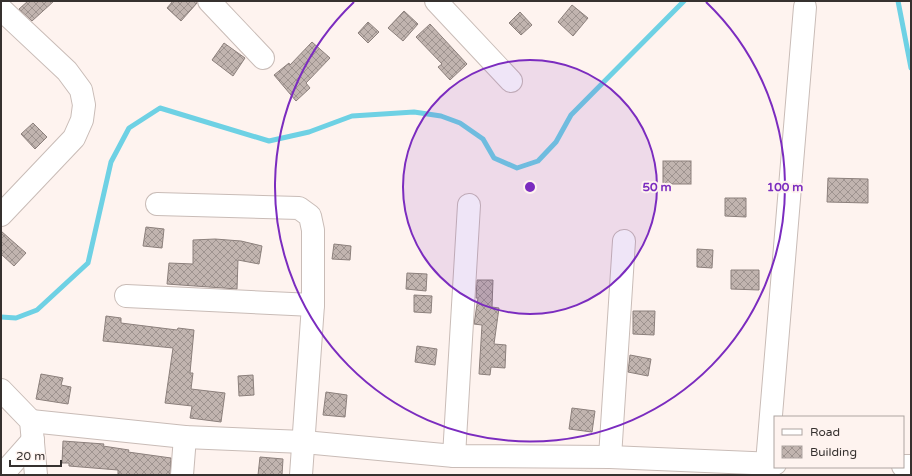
<svg xmlns="http://www.w3.org/2000/svg" width="912" height="476" viewBox="0 0 912 476" font-family="'Varela Round',sans-serif">
  <style>
    .lines { fill: none; stroke-linecap: round; stroke-linejoin: round }
    .stream { stroke: #6ed1e4; stroke-width: 5 }
    .building { fill: url(#building-cross-hatch); stroke: #8c807c }
    .minor-casing { stroke: #c9bcb7; stroke-width: 24 }
    .minor { stroke: #fff; stroke-width: 22 }
    .ring { fill: none; stroke: #7b2cbf; stroke-width: 2 }
    .centre { fill: #7b2cbf; stroke: #fef3ef; stroke-width: 2 }
    .ring-label { font-size: 12px; text-anchor: middle; font-weight: bold; fill: #7b2cbf; stroke: #fef3ef; stroke-width: 4; stroke-linejoin: round; paint-order: stroke }
  </style>
  <defs>
    <pattern id="building-cross-hatch" width="8" height="8" patternUnits="userSpaceOnUse"><rect width="8" height="8" fill="#c1b4af"/><path d="M0 0l8 8M0 8l8-8" fill="none" stroke="#9e938f"/></pattern>
  </defs>
  <rect width="100%" height="100%" fill="#fef3ef"/>
  <g class="lines">
    <g class="stream">
      <path d="M898 1 911 68"/>
      <path d="M1 317 16 318 37 310 88 263 111 162 129 128 160 108 269 141 309 132 352 116 414 112 441 116 460 123 483 139 494 158 517 168 538 161 556 142 571 115 684 1"/>
    </g>
  </g>
  <g class="building">
    <path d="M28 1H54L32 21 19 9Z"/>
    <path d="M173 1H197V3L181 21 167 8Z"/>
    <path d="M572 5 588 18 573 36 558 22Z"/>
    <path d="M404 11 418 24 403 41 388 28Z"/>
    <path d="M520 12 532 25 521 35 509 23Z"/>
    <path d="M368 22 379 32 368 43 358 33Z"/>
    <path d="M430 24 467 64 450 80 438 67 442 64 416 37Z"/>
    <path d="M312 42 330 58 306 83 310 88 296 101 274 75 289 63 290 65Z"/>
    <path d="M224 43 245 58 233 76 212 60Z"/>
    <path d="M33 123 47 137 35 149 21 134Z"/>
    <rect x="663" y="161" width="28" height="23"/>
    <path d="M828 178 868 179V203L827 202Z"/>
    <path d="M725 198H746V217L725 216Z"/>
    <path d="M146 227 164 229 162 248 143 246Z"/>
    <path d="M1 231 26 253 14 266 1 254Z"/>
    <path d="M215 239 241 241 262 246 259 264 238 260 237 289 167 284 169 263 193 264V240Z"/>
    <path d="M334 244 351 246 350 260 332 259Z"/>
    <path d="M697 249 713 250 712 268 697 267Z"/>
    <path d="M731 270H759V290L731 289Z"/>
    <path d="M407 273 427 274 426 291 406 289Z"/>
    <path d="M477 280H493L492 307 499 308 494 344 506 345 505 368 491 367 490 375 479 374 482 325 474 324 478 298H476Z"/>
    <path d="M414 295 432 296 431 313 414 312Z"/>
    <path d="M633 311H655L654 335 633 334Z"/>
    <path d="M106 316 121 318V323L177 330 178 328 194 330 190 373H193L191 389 225 393 221 422 190 418 192 406 165 403 173 348 103 341Z"/>
    <path d="M417 346 437 349 435 365 415 362Z"/>
    <path d="M630 355 651 359 648 376 628 372Z"/>
    <path d="M41 374 63 378 61 385 71 387 68 404 36 399Z"/>
    <path d="M253 375 254 395 239 396 238 376Z"/>
    <path d="M326 392 347 395 345 417 323 415Z"/>
    <path d="M572 408 595 411 592 432 569 429Z"/>
    <path d="M63 441 104 444 103 446 129 450 128 452 171 458 170 475H127L118 474V470L69 466V463H62Z"/>
    <path d="M260 457 283 459 282 475H258Z"/>
  </g>
  <g class="lines">
    <g class="minor-casing">
      <g id="minor">
        <path d="M209 1 263 58"/>
        <path d="M436 1 511 81"/>
        <path d="M1 9 67 71 81 90 84 105 82 120 74 138 1 215"/>
        <path d="M157 204 299 208 310 216 313 230V305"/>
        <path d="M126 296 313 305 301 475"/>
        <path d="M1 390 31 421 36 475"/>
        <path d="M31 421 185 437 304 442 454 456 610 457 775 464"/>
        <path d="M454 456 469 205"/>
        <path d="M610 457 624 241"/>
        <path d="M903 466H911"/>
        <path d="M2 475 33 440"/>
        <path d="M182 475 185 437"/>
        <path d="M766 475 805 7"/>
      </g>
    </g>
    <use href="#minor" class="minor"/>
  </g>
  <circle cx="530" cy="187" r="127" fill="#7b2cbf" fill-opacity=".12"/>
  <g class="ring">
    <circle cx="530" cy="187" r="127"/>
    <path d="M706 2A255 255 0 1 1 354 2"/>
  </g>
  <circle cx="530" cy="187" r="6" class="centre"/>
  <g class="ring-label">
    <text x="657" y="191">50 m</text>
    <text x="785" y="191">100 m</text>
  </g>
  <rect width="912" height="476" fill="none" stroke="#36312f" stroke-width="4"/>
  <rect x="774" y="416" width="130" height="52" fill="#fef3ef" stroke="#aea5a2"/>
  <rect x="782" y="429" width="20" height="6" fill="#ffffff" stroke="#aea5a2"/>
  <text x="810" y="436" font-size="12" fill="#36312f">Road</text>
  <rect x="782" y="446" width="20" height="12" fill="url(#building-cross-hatch)" stroke="#aea5a2"/>
  <text x="810" y="456" font-size="12" fill="#36312f">Building</text>
  <path d="M10 460v6h51v-6" fill="none" stroke="#36312f" stroke-width="2"/>
  <text x="16" y="460" font-size="12" fill="#36312f" stroke="#fef3ef" stroke-width="3" paint-order="stroke">20 m</text>
</svg>
